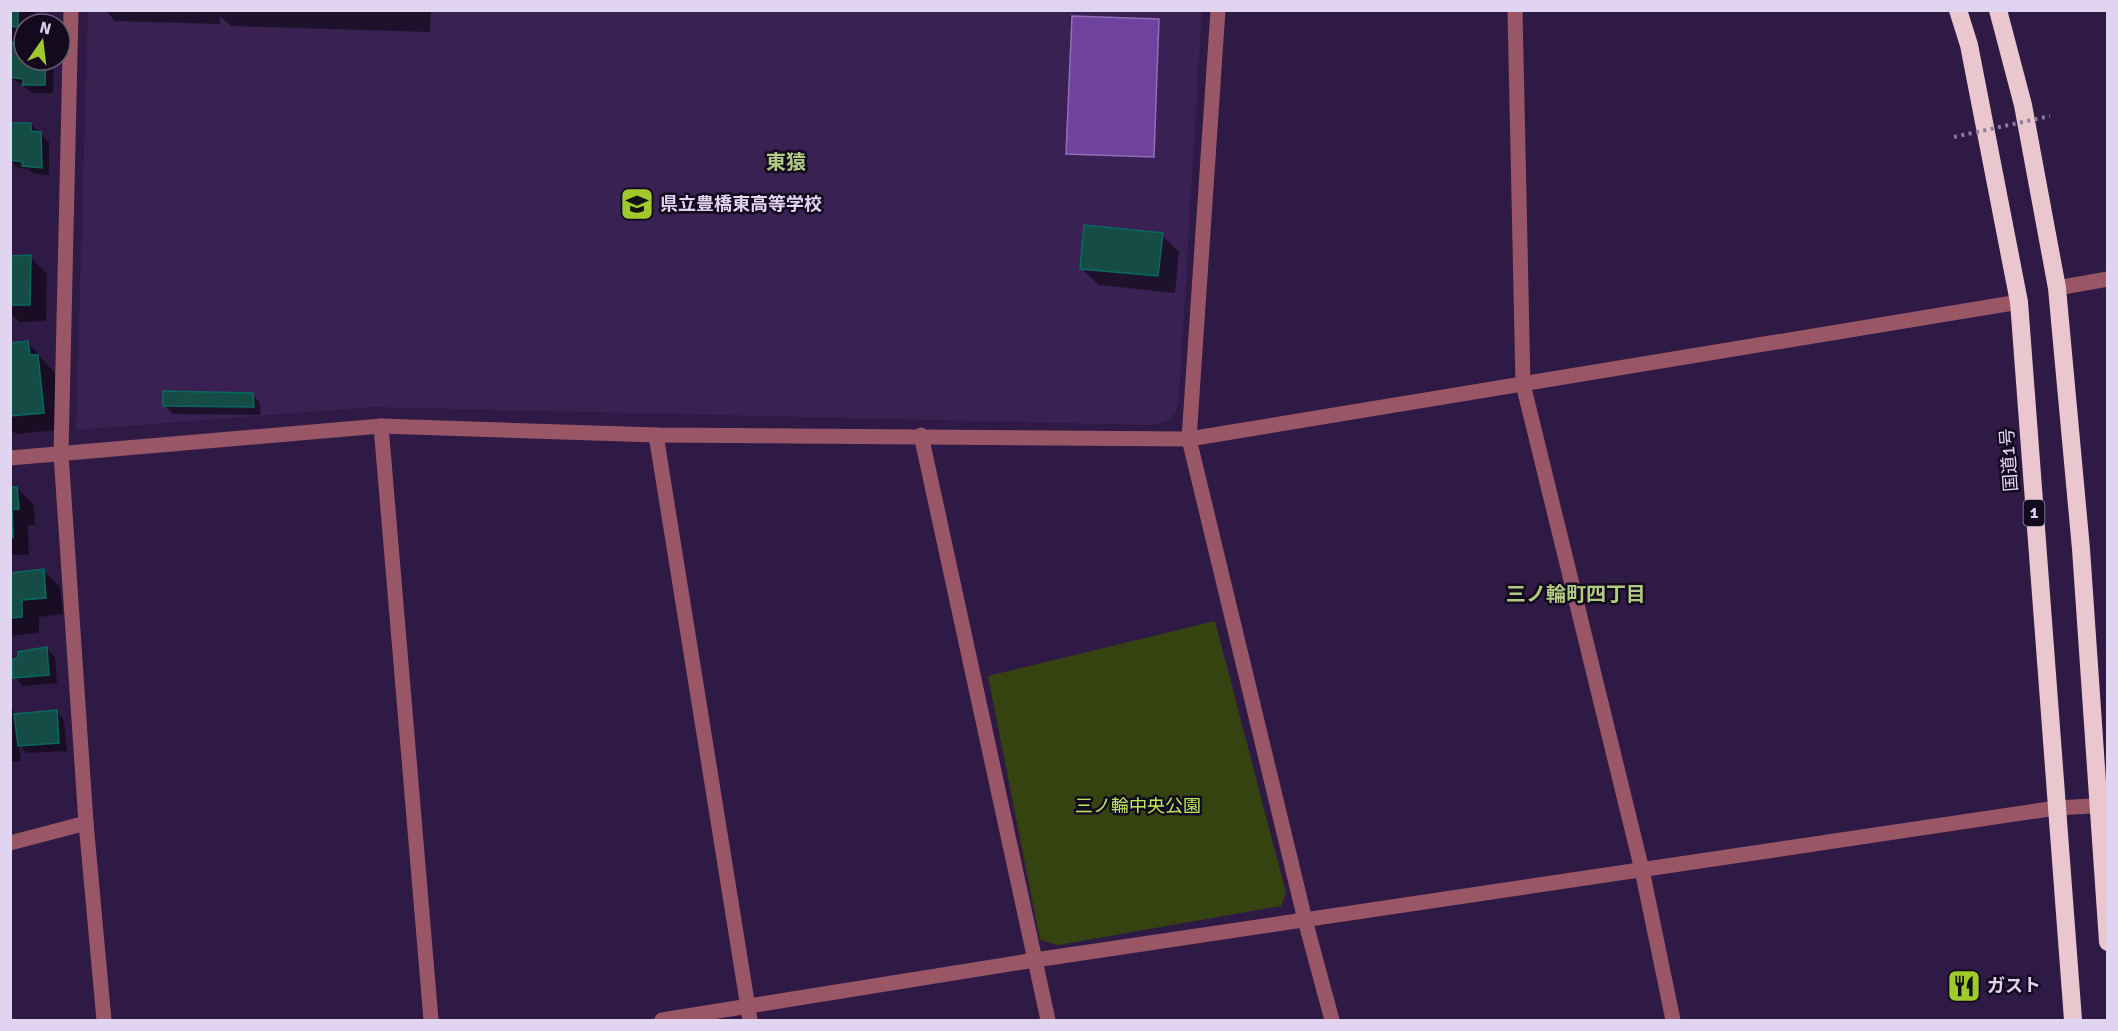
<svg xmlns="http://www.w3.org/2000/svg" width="2118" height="1031" viewBox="0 0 2118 1031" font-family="Signika,'Noto Sans JP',sans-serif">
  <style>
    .built { fill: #392153 }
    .green { fill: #354310 }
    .water { fill: #6f439d; stroke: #916eb6; stroke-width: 1.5 }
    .shadow { fill: #0007 }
    .building { fill: #164c46; stroke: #09685f; stroke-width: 1.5 }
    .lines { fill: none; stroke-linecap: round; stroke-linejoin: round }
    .minor { stroke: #995667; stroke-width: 15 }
    .highway { stroke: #eac7ce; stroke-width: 18 }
    .path-bridge { stroke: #8b7b9f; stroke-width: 4; stroke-dasharray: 3 4.5; stroke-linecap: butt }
    .labels { text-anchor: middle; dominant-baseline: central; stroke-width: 5; stroke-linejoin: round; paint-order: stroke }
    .shield { fill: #130a1d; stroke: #a297b1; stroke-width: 1.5 }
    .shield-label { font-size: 16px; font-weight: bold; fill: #e0d4f1 }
    .poi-label { font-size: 18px; font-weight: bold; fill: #e0d4f1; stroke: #130a1d; text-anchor: start }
    .street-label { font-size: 18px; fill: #e0d4f1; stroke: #130a1d }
    .park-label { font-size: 18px; fill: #bde75b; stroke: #130a1d }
    .neighbourhood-label { font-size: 20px; font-weight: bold; fill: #b2cb82; stroke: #130a1d }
  </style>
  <rect width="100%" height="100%" fill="#2f1a45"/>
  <path class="built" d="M88 11H1202L1179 398 1176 413 1165 422 1151 425 372 407 76 430Z"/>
  <path class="green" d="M1215 621 1286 893 1281 906 1058 945 1040 940 988 676Z"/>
  <path class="water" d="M1072 16 1159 19 1154 157 1066 154Z"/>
  <g class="shadow">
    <path d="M10 10H34V24H24V60H54L53 93H32L11 77 16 45 10 39Z"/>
    <path d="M105 10H431L430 32 231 26 220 16V24L115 21Z"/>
    <path d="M31 124 49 142V175L32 173 28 169 18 168 10 160V142Z"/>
    <path d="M10 221 12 249H10Z"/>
    <path d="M1162 235 1179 252 1175 293 1099 285 1082 269Z"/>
    <path d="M30 257 47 274 46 321 19 322 10 313V258Z"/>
    <path d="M28 343 55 373 60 430 16 434 10 428V345Z"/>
    <path d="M252 394 260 403 261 415 173 414 165 406Z"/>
    <path d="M17 488 34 505 35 525H28L29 555H10V489Z"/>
    <path d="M43 570 60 587 63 614 39 617V633L10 636V574Z"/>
    <path d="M47 649 55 657 57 683 23 686 15 677Z"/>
    <path d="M10 705 16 715 56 711 64 720 67 751 27 753 19 745 21 761 10 762Z"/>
  </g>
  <g class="building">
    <path d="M10 10H18V27L10 26Z"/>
    <path d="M10 43H24V60H46L45 85H22L24 79 10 77Z"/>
    <path d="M10 123H31V131L41 132 42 168 22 166 23 162 10 160Z"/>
    <path d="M1084 225 1163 233 1158 276 1080 269Z"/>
    <path d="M31 255 30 305H10V256Z"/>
    <path d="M28 341 30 355H38L44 413 10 416V343Z"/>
    <path d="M163 391 253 393 254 407 163 406Z"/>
    <path d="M10 487H17L19 509H12L13 538 10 539Z"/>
    <path d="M44 569 46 598 22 600V617L10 618V573Z"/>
    <path d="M47 647 49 675 13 678 12 660 18 658V652Z"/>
    <path d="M57 710 59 743 18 746 14 714Z"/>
  </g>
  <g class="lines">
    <g class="minor">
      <path d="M1218 10 1189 439 1305 920 1332 1020"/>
      <path d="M1515 10 1523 384 1642 870 1673 1020"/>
      <path d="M2057 288 2108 279"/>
      <path d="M381 426 431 1020"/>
      <path d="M656 435 750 1020"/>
      <path d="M921 435 1048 1020"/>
      <path d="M10 458 381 426 656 435 1189 439 2019 302"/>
      <path d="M86 823 104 1020"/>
      <path d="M10 843 86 823 61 454 71 10"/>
      <path d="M662 1020 1035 960 2056 808 2108 805"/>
    </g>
    <g class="highway">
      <path d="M1958 10 1969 45 2019 302 2073 1020"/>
      <path d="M1998 10 2023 105 2057 288 2081 549 2108 942"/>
    </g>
    <path class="path-bridge" d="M1954 137 2050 116"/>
  </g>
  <defs>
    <g id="school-square" transform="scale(1.725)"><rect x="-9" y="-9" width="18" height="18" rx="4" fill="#a0c92c" stroke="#130a1d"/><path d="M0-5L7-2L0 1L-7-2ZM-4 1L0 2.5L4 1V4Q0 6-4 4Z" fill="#111"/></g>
    <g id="restaurant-square" transform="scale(1.725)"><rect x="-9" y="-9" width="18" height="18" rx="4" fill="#a0c92c" stroke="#130a1d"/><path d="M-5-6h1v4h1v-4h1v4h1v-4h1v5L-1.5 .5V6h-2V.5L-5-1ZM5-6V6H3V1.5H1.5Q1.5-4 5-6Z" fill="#111"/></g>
  </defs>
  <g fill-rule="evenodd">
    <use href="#school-square" x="637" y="204"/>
    <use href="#restaurant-square" x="1964" y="986"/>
  </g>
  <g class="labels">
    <rect class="shield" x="2023.5" y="500" width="21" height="26" rx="4.5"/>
    <g class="shield-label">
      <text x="2034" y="513">1</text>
    </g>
    <g class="poi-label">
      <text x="660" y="204">県立豊橋東高等学校</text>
      <text x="1987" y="986">ガスト</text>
    </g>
    <g class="street-label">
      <text transform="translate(2009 460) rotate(-94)">国道1号</text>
    </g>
    <g class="park-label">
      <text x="1138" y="806">三ノ輪中央公園</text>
    </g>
    <g class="neighbourhood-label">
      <text x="786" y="162">東猿</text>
      <text x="1576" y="594">三ノ輪町四丁目</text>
    </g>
  </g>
  <rect width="2118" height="1031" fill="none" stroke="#e0d4f1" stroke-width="24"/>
  <g transform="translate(42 42) rotate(14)"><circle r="28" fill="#130a1d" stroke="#655b72" stroke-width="1.5"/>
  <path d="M0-4.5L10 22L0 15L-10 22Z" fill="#a0c92c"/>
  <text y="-9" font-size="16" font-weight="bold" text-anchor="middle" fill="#e0d4f1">N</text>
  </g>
</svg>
